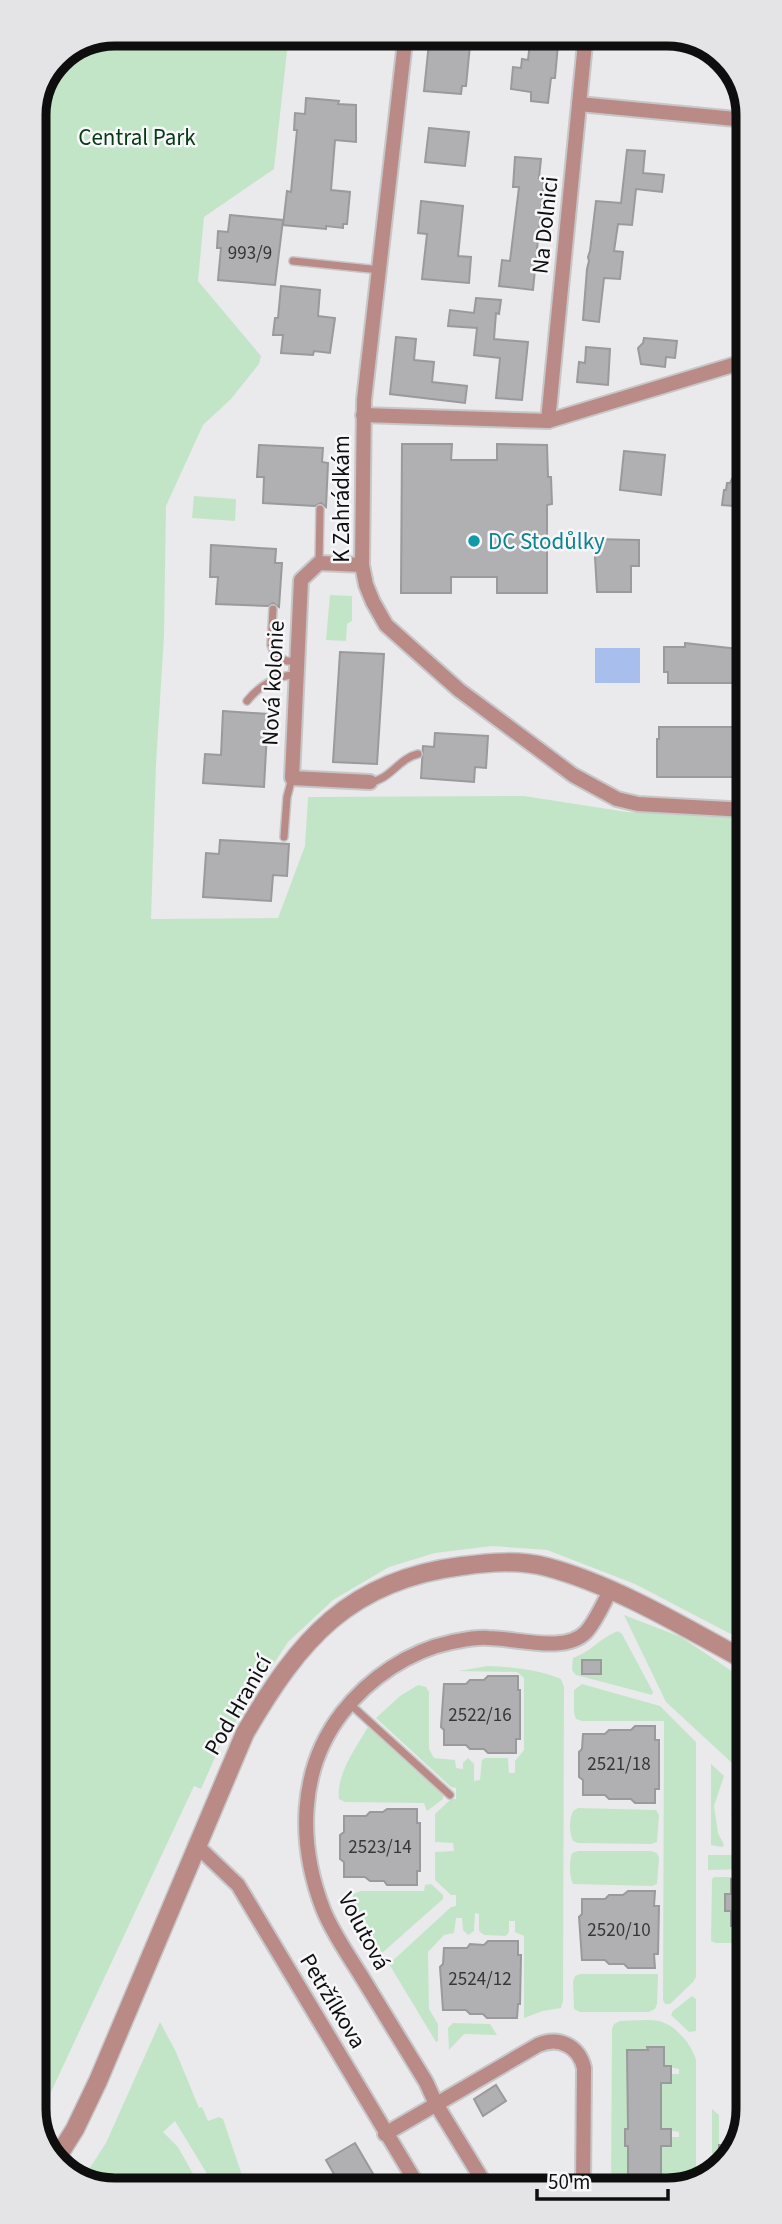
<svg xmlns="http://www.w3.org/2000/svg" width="782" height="2224" viewBox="0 0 782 2224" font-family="'Source Sans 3',sans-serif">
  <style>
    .green { fill: #c3e5c7 }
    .water { fill: #a8bfee }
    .building { fill: #b0b0b2; stroke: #9a999c; stroke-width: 2 }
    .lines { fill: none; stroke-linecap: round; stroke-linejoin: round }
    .service-casing { stroke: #c7c7c9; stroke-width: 10 }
    .minor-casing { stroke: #c7c7c9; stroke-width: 18 }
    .tertiary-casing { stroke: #c7c7c9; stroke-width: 21 }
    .service { stroke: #ba8a87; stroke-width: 7 }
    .minor { stroke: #ba8a87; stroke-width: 14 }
    .tertiary { stroke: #ba8a87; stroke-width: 18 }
    .culture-dot { fill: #0f9aa8; stroke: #f7f7fa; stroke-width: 2.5 }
    .labels { text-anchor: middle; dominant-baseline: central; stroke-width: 5; stroke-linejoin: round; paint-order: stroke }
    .number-label { font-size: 19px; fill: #363638 }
    .park-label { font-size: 23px; fill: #053914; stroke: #f7f7fa }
    .street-label { font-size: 23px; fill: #0e0e0f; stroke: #f7f7fa }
    .culture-label { font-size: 23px; fill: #0d838f; stroke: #f7f7fa; text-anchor: start }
    .rim { fill: none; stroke: #0e0e0f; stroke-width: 9 }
  </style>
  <rect width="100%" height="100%" fill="#eaeaec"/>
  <g class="green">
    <path d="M115 33H289L274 169 204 217 198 281 261 356 259 364 231 399 203 425 166 506 164 636 156 765 151 919 278 918 305 846 308 797 524 796 627 812 747 819 748 1643 635 1584 547 1550 492 1546 435 1553 389 1567 333 1600 288 1642 221 1744 201 1789 194 1786 36 2124 33 110 57 57Z"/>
    <path d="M194 496 236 499 235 521 192 518Z"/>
    <path d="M330 595 352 596V621L347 624 346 641 326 640Z"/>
    <path d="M624 1615 681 1637 748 1682V1755L731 1762 666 1702Z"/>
    <path d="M618 1631 622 1634 653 1692 652 1695 576 1675 572 1670 573 1658C591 1652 601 1637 618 1631Z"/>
    <path d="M488 1666C513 1667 537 1669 561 1679L564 1687 563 2001 561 2008 543 2011 524 2018V1936L515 1932V1921H509V1932L506 1936 484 1935 479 1931V1914L475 1913 474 1931 468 1935 463 1930 462 1918H456L454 1933 444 1935 428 1952 429 2009 438 2024V2041L436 2042 389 1964 451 1907 456 1906V1895H451L435 1880V1852L454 1851 453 1843 435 1842V1814L451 1799H456V1788L451 1787 376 1718 400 1696 418 1685 426 1687 429 1692V1749L434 1758 455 1760 456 1768 463 1769V1763L468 1758 474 1764V1781L480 1780 482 1760 485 1758H508L509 1773H515V1761L524 1750V1678L517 1672 458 1671Z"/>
    <path d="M582 1684 660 1706 696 1742V1977L693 1982 670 2004H665L663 2000 664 1721H582L576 1719 574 1713V1690Z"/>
    <path d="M368 1727 443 1795V1799L427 1811 424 1803 345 1802 339 1799C336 1774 356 1748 368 1727Z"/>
    <path d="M711 1764 724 1776 714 1806 718 1833 724 1845 722 1847 711 1845Z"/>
    <path d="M578 1808 656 1810 659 1815 657 1842 651 1844 578 1843 573 1841C569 1832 569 1819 573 1811Z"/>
    <path d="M578 1851H651L657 1853 659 1858 657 1884 652 1886 573 1884C569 1875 569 1863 572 1853Z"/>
    <path d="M708 1855H748V1869L708 1870Z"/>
    <path d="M714 1877H748V1879L732 1880 731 1894H725V1911H731L732 1926H748L749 1943H715L711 1941 712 1879Z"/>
    <path d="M431 1884 443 1895V1899L382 1953 353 1903V1894L361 1891H424L425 1885Z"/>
    <path d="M580 1974H658L657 2004 655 2009 649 2012H580L574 2009 573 1982 575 1976Z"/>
    <path d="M749 1991V2070C732 2044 732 2017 749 1991Z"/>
    <path d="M692 1996 696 1999V2031L689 2032 671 2015 673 2011Z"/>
    <path d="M620 2021C632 2021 647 2019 659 2021 676 2025 692 2045 696 2060V2183L688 2188H664V2177H661V2146H671V2137H679V2132L661 2129V2083H671V2074H679V2069L664 2066V2047H648L647 2050H627L628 2129 625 2146H628V2188H611L612 2029 614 2024Z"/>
    <path d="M160 2022 176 2052 199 2108 202 2107 208 2121 219 2117 223 2119 247 2190H213L209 2177 175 2121 163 2132 178 2147 202 2190 109 2191 82 2180 106 2143Z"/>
    <path d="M453 2023 490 2024 497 2035 464 2034 449 2050 448 2028Z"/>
    <path d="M712 2109 719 2115V2168L712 2172Z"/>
  </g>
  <rect class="water" x="595" y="648" width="45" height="35"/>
  <g class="building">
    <path d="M430 33 471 35 466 86H462L461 94 424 91Z"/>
    <path d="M531 33H559L555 78H551L548 103 531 101V92L511 89 513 67 521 68 522 59 528 60Z"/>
    <path d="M635 33H673L705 47V50L635 43Z"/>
    <path d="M306 98 339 101 338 104 356 105V142L335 140 331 190 350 192 347 224H343V228L326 226V229L283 225 287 191 291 192 297 130H294L295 113 305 114Z"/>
    <path d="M429 128 469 132 465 166 425 162Z"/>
    <path d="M627 150 645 151 643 173 664 175 662 192 636 189 632 225 618 224 614 251 623 252 620 279 604 278 599 322 583 320 587 269 589 261 588 257 590 251 596 201 621 203Z"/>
    <path d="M515 157 541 159 539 178 544 179 533 290 499 286 502 260 510 261 519 187H513Z"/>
    <path d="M421 201 463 206 458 256 471 257 469 283 422 279 427 234 418 233Z"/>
    <path d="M230 215 283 220 275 285 218 280 221 248H217L218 231 228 232Z"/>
    <path d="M281 286 320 290 318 316 335 318 330 353 314 351 313 355 281 353 283 335H273L275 318H278Z"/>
    <path d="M476 298 501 300 499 314 496 313 494 339 528 342 522 400 496 398 500 358 474 355 477 328 448 326 450 310 474 313Z"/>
    <path d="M396 337 416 339 414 360 434 362 432 382 467 386 465 403 390 394Z"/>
    <path d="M644 338 677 341 675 358 666 357 665 367 641 364 638 348 643 343Z"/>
    <path d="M586 347 610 349 608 385 577 382 579 362 585 363Z"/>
    <path d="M737 439 747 440V507L722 505 724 490H726L727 483H730L733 477Z"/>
    <path d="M402 444H452L451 460H497V444L547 445 548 477H551L552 504 547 505V593H497V577H451V593H401Z"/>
    <path d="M259 445 323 448 322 462 328 463 326 507 321 503 315 506 263 503 264 477H257Z"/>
    <path d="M624 451 665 455 661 495 620 490Z"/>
    <path d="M594 539 639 540V566H631V592H597Z"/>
    <path d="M211 545 276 549 275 563H282L279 607 273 603 268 606 216 604 218 577H210Z"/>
    <path d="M685 643 747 650V683H668V672H664V647H685Z"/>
    <path d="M340 652 384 654 377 764 333 762Z"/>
    <path d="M223 711 268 714 264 787 203 783 205 754 221 755Z"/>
    <path d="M659 727H746L747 777H657V739H659Z"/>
    <path d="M435 733 488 736 486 768 475 767 474 782 421 778 423 746 434 747Z"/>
    <path d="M220 840 289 844 287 876 273 875 271 901 203 897 206 853 219 854Z"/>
    <rect x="582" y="1660" width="19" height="14"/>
    <path d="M488 1676H518V1690H520V1739H516V1753H488L484 1749H470L466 1745H444V1730L441 1727 444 1684H466L470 1680H484Z"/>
    <path d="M635 1726H655V1740H659V1789H655V1803H635L631 1799H609L605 1795H583V1780L579 1777V1752L582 1749 583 1734H605L609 1730H631Z"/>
    <path d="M387 1809H417V1823H420V1871H417V1885H387L384 1881H370L365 1877H344V1862L340 1859V1835L344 1832V1816H366L370 1812H383Z"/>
    <path d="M731 1879 748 1880V1926H731V1911H725V1894H731Z"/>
    <path d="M628 1891H655L654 1906H659L658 1954H654L655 1968H628L624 1964H609L605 1960H582L579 1917 582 1914V1899H605L609 1895H623Z"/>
    <path d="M488 1941H518V1955H521L520 2004H518L517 2018H487L483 2014H470L466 2010H443L440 1967 443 1964 444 1948H467L470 1944 484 1945Z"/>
    <path d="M647 2047H664V2066H671V2083H661V2129H671V2146H661V2188H628V2146H625V2129H628L627 2050H648Z"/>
    <path d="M496 2085 506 2101 483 2116 474 2099Z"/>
    <path d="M355 2143 382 2189 296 2190 334 2174 326 2160Z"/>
    <path d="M719 2145H737L732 2159 719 2168Z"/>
  </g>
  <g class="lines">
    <g class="service-casing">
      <g id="service">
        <path d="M293 261 380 270"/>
        <path d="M319 563 320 509"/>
        <path d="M273 609 271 645 275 656 287 661H297"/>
        <path d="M247 701C259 686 278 674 297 675"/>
        <path d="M370 782C390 780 399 758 418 754"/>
        <path d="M284 837 287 797 292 778"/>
        <path d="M350 1704 450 1795"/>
        <path d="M748 1788C734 1802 732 1823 748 1837"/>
      </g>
    </g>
    <g class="minor-casing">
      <g id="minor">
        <path d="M406 33 364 400 362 565 366 585 373 602 386 625 459 690 573 775 617 799 638 804 747 810"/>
        <path d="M579 104 746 120"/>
        <path d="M363 415 548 421 746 361"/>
        <path d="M548 421 586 33"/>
        <path d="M362 565 319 563 301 580 292 778 370 782"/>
        <path d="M196 1845 238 1885 420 2189"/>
        <path d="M385 2134 538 2045C559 2036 579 2046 584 2068L583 2189"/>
        <path d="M488 2189 436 2104 426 2082C404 2046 382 2010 360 1974 347 1953 332 1932 323 1909 298 1844 298 1770 342 1713 369 1678 409 1651 452 1642 463 1640 476 1637 488 1638 516 1638 565 1654 586 1632 596 1621 603 1604 610 1591"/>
      </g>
    </g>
    <g class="tertiary-casing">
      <path id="tertiary" d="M55 2161 75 2129 98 2081 245 1733C299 1640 349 1580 462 1566 491 1562 519 1560 547 1567 615 1585 686 1628 748 1662"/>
    </g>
    <use href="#service" class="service"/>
    <use href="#minor" class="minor"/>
    <use href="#tertiary" class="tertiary"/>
  </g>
  <circle class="culture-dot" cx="474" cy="541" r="7"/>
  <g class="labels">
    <g class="number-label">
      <text x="250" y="253">993/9</text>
      <text x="480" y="1715">2522/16</text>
      <text x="619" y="1764">2521/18</text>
      <text x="380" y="1847">2523/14</text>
      <text x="619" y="1930">2520/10</text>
      <text x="480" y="1979">2524/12</text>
    </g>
    <g class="park-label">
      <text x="137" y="137">Central Park</text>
    </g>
    <g class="street-label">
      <text transform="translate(545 225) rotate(-84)">Na Dolnici</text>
      <text transform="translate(341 499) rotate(-90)">K Zahrádkám</text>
      <text transform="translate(273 683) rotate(-87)">Nová kolonie</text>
      <text transform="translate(238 1705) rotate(-60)">Pod Hranicí</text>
      <text transform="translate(364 1931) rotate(62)">Volutová</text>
      <text transform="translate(333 2001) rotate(59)">Petržílkova</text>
    </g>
    <g class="culture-label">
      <text x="488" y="541">DC Stodůlky</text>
    </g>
  </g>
  <path d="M0 0H782V2224H0ZM115 46H667A69 69 0 0 1 736 115V2109A69 69 0 0 1 667 2178H115A69 69 0 0 1 46 2109V115A69 69 0 0 1 115 46Z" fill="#e4e4e7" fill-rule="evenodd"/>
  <path class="rim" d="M115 46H667A69 69 0 0 1 736 115V2109A69 69 0 0 1 667 2178H115A69 69 0 0 1 46 2109V115A69 69 0 0 1 115 46Z"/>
  <path d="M537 2189v10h131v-10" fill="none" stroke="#0e0e0f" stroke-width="3.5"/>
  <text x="548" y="2189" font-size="21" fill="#0e0e0f" stroke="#f7f7fa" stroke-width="5" paint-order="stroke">50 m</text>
</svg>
